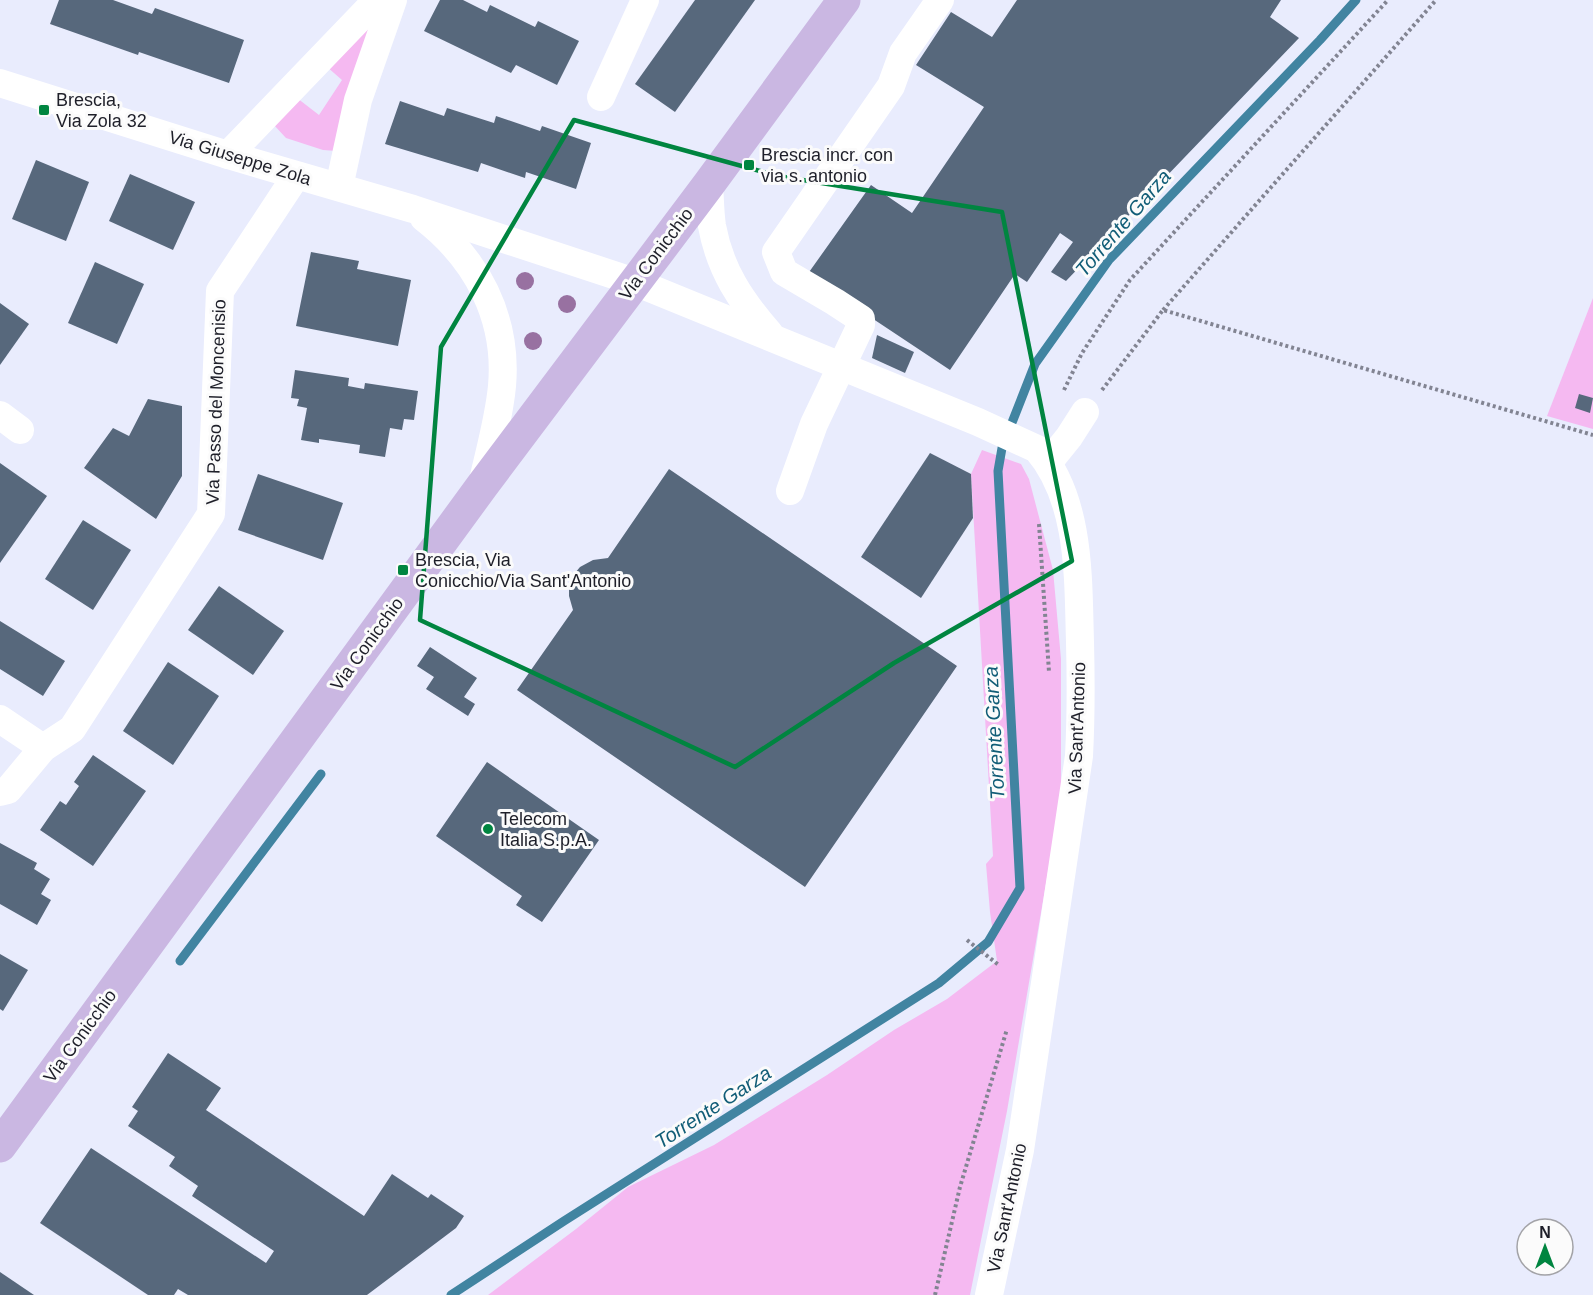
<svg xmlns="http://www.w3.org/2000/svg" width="1593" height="1295" viewBox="0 0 1593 1295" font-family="Arial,sans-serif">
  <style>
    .green { fill: #f5b9f1 }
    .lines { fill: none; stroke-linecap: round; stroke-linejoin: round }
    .stream { stroke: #4184a1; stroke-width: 9 }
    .building { fill: #57687c }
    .path { stroke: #828492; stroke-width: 4; stroke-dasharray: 3 3; stroke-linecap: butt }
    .minor { stroke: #fff; stroke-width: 28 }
    .major { stroke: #cab7e2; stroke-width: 33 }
    .tree { fill: #9871a1 }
    .marked { fill: none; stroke: #008540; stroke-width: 4.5; stroke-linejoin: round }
    .poi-dot { fill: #008540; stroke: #fbfbfb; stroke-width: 2 }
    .labels { text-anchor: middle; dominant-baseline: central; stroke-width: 6; stroke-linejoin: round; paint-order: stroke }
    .poi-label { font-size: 18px; fill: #1e1f29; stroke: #fbfbfb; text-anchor: start }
    .street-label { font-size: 18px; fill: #1e1f29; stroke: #fbfbfb }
    .water-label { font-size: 20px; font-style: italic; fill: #115d77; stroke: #fbfbfb }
  </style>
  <rect width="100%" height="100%" fill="#e9ecfd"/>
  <g class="green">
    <path d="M372 15 337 151 323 150 286 138 274 125 297 98 319 115 342 80 326 66Z"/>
    <path d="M1593 298V429L1547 416Z"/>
    <path d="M982 450 1021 464 1029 479 1053 570 1061 659V796L1007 1111 970 1295H488L576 1229 628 1187 714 1145 827 1075 894 1030 947 999 997 961 990 912 986 864 993 856 971 474Z"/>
  </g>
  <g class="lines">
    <g class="stream">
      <path d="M180 961 321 774"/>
      <path d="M451 1295 564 1221 939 983 988 942 1020 888 998 471 1002 448 1035 364 1109 260 1320 40 1356 0"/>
    </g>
  </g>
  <g class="building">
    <path d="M59 0H113L152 14 155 8 244 40 229 83 139 52 138 55 50 24Z"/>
    <path d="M440 0H463L487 12 490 5 535 27 538 21 579 41 557 85 516 65 511 73 424 31Z"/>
    <path d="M695 0H755L675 112 635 84Z"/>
    <path d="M1017 0H1281L1270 17 1299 38 1066 281 1051 272 1073 242 1060 233 1027 282 1015 274 950 370 807 275 871 185 912 213 984 107 916 65 951 12 992 37Z"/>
    <path d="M400 101 444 116 447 108 494 123 496 116 540 131 542 126 591 143 576 189 526 172 525 178 481 163 478 172 385 144Z"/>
    <path d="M36 160 89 182 66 241 12 219Z"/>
    <path d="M130 174 195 202 173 250 109 221Z"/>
    <path d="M311 252 359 261 357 269 411 280 398 346 296 326Z"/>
    <path d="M95 262 144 284 117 344 68 323Z"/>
    <path d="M0 303 29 324 0 365Z"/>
    <path d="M877 335 914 352 905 373 872 358Z"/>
    <path d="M295 370 349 378 348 386 364 389 365 383 418 391 414 420 404 419 402 430 390 428 385 457 359 453 360 445 319 439V443L301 440 307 408 297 406 299 399 291 398Z"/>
    <path d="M1579 394 1593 398 1590 413 1575 408Z"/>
    <path d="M148 399 182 406V476L156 519 84 468 113 428 129 436Z"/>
    <path d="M930 453 971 474 973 518 921 598 861 557Z"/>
    <path d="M0 463 47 496 0 563Z"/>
    <path d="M669 469 957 666 805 887 517 690 573 610 569 596V588L575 573 580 567 593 560 608 558Z"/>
    <path d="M258 474 343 503 323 560 238 530Z"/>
    <path d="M83 520 131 550 93 610 45 579Z"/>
    <path d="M219 586 284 631 253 675 188 630Z"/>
    <path d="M0 621 65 661 43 696 0 669Z"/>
    <path d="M430 647 477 678 464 697 475 704 468 716 426 689 434 677 417 666Z"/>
    <path d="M168 662 219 696 173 765 123 731Z"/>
    <path d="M93 755 146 791 93 866 40 830 60 801 66 805 79 786 74 782Z"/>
    <path d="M487 762 599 840 542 922 516 905 522 896 436 836Z"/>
    <path d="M0 843 37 863 34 869 50 879 41 894 51 900 37 925 0 904Z"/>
    <path d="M0 954 28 970 3 1011 0 1009Z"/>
    <path d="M168 1053 221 1088 206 1110 364 1216 392 1174 428 1198 431 1194 464 1216 456 1228 367 1295H188L178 1289 174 1295H148L40 1223 91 1148 266 1263 274 1251 192 1196 198 1186 169 1166 175 1157 128 1126 138 1111 132 1107Z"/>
    <path d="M0 1272 34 1295H0Z"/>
  </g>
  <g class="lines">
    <g class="path">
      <path d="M1163 310 1436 0"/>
      <path d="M1064 390 1082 353 1130 280 1388 0"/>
      <path d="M1102 390 1163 310 1593 435"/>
      <path d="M1039 524 1049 672"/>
      <path d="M967 940 1000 966"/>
      <path d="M935 1295 960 1187 1007 1029"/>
    </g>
    <g class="minor">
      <path d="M0 83 228 155 413 209 635 282 978 422 1037 449C1081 500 1078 579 1080 642 1081 680 1081 718 1079 756L1020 1150 989 1295"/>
      <path d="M601 97 645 0"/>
      <path d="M228 155 377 0"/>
      <path d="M709 184C710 198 710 213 712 226 720 270 741 301 769 333"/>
      <path d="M339 187 358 100 393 0"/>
      <path d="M424 218C477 259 508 318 502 386 499 419 489 453 482 485"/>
      <path d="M0 415 20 430"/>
      <path d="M1048 463 1069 437 1085 412"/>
      <path d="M790 491 814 424 861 325V319L835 302 784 272 776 252 891 86 903 53 940 0"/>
      <path d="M0 719 43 748"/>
      <path d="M0 792 8 790 43 748 72 729 211 514 220 291 296 176"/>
    </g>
    <path class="major" d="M0 1146 482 486 709 184 844 0"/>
  </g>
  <g class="tree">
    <circle cx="525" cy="281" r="9"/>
    <circle cx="567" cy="304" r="9"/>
    <circle cx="533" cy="341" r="9"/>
  </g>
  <path class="marked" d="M574 120 778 176 1002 212 1072 561 894 663 735 767 420 620 441 347Z"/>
  <g class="poi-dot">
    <rect x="38" y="104" width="12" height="12" rx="3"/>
    <rect x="743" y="159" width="12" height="12" rx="3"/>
    <rect x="397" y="564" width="12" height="12" rx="3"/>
    <circle cx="488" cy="829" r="6"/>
  </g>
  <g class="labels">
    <g class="poi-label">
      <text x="56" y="100">Brescia,<tspan x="56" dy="21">Via Zola 32</tspan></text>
      <text x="761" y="155">Brescia incr. con<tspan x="761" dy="21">via s. antonio</tspan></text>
      <text x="415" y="560">Brescia, Via<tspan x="415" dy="21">Conicchio/Via Sant'Antonio</tspan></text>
      <text x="500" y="819">Telecom<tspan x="500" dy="21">Italia S.p.A.</tspan></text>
    </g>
    <g class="street-label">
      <text transform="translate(240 158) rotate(17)">Via Giuseppe Zola</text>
      <text transform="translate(656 254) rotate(-53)">Via Conicchio</text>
      <text transform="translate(216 402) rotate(-88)">Via Passo del Moncenisio</text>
      <text transform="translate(367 644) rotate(-54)">Via Conicchio</text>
      <text transform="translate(1077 728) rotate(-88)">Via Sant'Antonio</text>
      <text transform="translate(80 1036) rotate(-54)">Via Conicchio</text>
      <text transform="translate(1007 1208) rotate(-78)">Via Sant'Antonio</text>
    </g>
    <g class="water-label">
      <text transform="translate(1123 223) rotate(-49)">Torrente Garza</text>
      <text transform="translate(994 733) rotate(-93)">Torrente Garza</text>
      <text transform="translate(713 1107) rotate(-33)">Torrente Garza</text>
    </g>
  </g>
  <g transform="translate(1545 1247)"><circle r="28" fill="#fbfbfb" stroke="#a3a3a7" stroke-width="1.5"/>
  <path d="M0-4.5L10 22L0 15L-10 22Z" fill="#008540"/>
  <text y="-9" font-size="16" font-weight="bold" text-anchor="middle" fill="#1e1f29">N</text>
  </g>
</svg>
